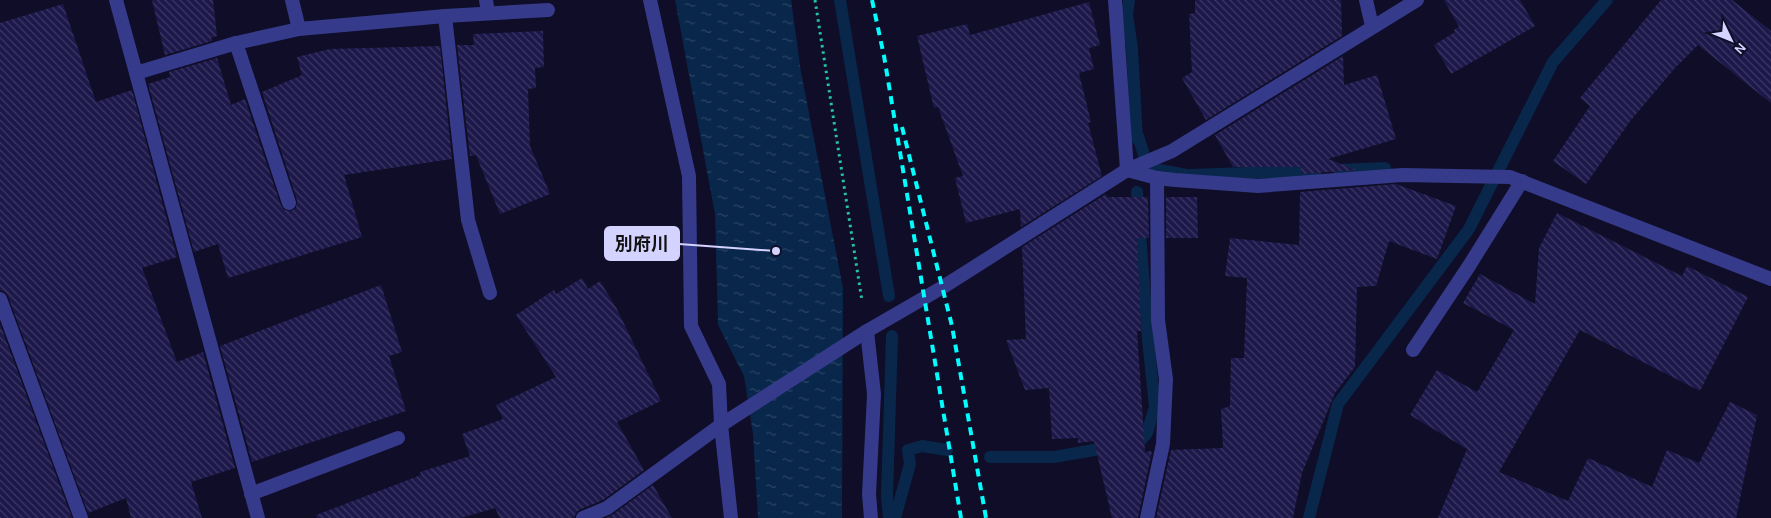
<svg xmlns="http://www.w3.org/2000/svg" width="1771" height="518" viewBox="0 0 1771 518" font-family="Karla,'Noto Sans JP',sans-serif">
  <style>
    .water { fill: url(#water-ripples) }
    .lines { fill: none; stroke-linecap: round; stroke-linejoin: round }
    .stream { stroke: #08274b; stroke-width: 12 }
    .building { fill: url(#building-back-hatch) }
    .path { stroke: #25c1a8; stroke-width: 3; stroke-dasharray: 2.5 4; stroke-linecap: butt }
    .service { stroke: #353a8a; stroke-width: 14 }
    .minor { stroke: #353a8a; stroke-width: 14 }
    .rail { stroke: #00fefe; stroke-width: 4; stroke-dasharray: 8 6; stroke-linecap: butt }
    .leader { fill: none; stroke: #d4d3ff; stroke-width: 2 }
    .callout-dot { fill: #d4d3ff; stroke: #0f0d27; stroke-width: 2 }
    .callout { fill: #d4d3ff; stroke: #d4d3ff; stroke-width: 2 }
    .callout-label { font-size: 18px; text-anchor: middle; font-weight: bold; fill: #111 }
  </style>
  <defs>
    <pattern id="water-ripples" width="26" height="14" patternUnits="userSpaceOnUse" patternTransform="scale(1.25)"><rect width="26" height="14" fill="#08274b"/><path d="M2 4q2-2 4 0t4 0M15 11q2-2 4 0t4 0" fill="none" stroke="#2b4566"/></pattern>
    <pattern id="building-back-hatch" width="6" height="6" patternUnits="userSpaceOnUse" patternTransform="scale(1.25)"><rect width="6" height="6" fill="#1d184a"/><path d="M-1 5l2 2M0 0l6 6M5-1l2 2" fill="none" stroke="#3d3965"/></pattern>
  </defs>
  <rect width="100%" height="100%" fill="#0f0d27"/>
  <path class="water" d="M675 0H791L801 72 843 288 842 518H758L753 434 744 376 718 325 715 214Z"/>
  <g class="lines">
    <g class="stream">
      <path d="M840 0 889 296"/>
      <path d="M1129 0 1127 15 1132 48 1137 139"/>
      <path d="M1138 136 1148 168 1187 175 1316 171"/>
      <path d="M1339 170 1385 168"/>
      <path d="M1131 443 1139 442 1147 433 1155 407 1148 340 1137 192"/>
      <path d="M990 457H1054L1111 447"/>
      <path d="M889 518 887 496 892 336"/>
      <path d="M895 518 910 464 908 450 922 446 947 450"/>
      <path d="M1309 518 1338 404 1469 229 1553 62 1607 0"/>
    </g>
  </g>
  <g class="building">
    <path d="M152 0H213L217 36 211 38 212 41 165 55Z"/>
    <path d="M1195 0H1341L1342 36 1206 120 1182 78 1192 72 1189 14 1195 13Z"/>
    <path d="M1444 0H1520L1535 26 1451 74 1434 45 1455 32 1454 30 1459 27Z"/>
    <path d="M1661 0H1732L1771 31V103L1698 45 1675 68 1631 120 1586 184 1553 161 1590 106 1580 98Z"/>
    <path d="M1089 2 1100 45 1089 48 1094 69 1079 73 1091 122 1088 123 1102 176 1021 227 1020 209 966 223 955 178 963 176 938 107 934 108 917 36 967 24 970 35Z"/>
    <path d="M63 4 96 102 132 90 177 257 142 268 177 362 203 352 235 468 191 482 202 518H131L126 498 88 513 8 296 5 292 0 290V23Z"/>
    <path d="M543 31 544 67 535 68 536 88 528 89 530 146 550 194 500 214 476 155 470 156 457 45H474L473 34Z"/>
    <path d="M440 46 452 159 344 175 362 237 228 278 218 244 194 252 148 84 170 77 169 72 217 58 231 105 245 99 281 206 284 210 291 211 296 208 297 200 262 92 302 75 297 57 330 49Z"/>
    <path d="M1343 56 1344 85 1377 75 1396 139 1328 159 1357 170 1301 174V167H1233L1215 135Z"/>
    <path d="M1396 184 1456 206 1437 259 1389 241 1376 286 1357 287 1355 367 1335 393 1302 473 1293 518H1156L1171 450 1223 448 1221 409 1230 406 1231 358H1244L1247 278 1225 276 1230 238 1299 245 1300 192Z"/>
    <path d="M1106 194 1107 197H1148L1149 238H1137L1141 331H1137L1145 452 1152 451 1138 518H1112L1094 441 1078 443V438L1052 439 1049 388 1025 390 1006 340 1026 339 1022 247Z"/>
    <path d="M1166 197H1197L1198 238H1166Z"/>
    <path d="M1557 213 1682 276 1687 266 1748 297 1700 391 1580 330 1499 472 1568 501 1588 458 1652 487 1667 450 1699 463 1730 402 1757 415 1736 518H1438L1467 449 1410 415 1437 370 1477 392 1514 330 1463 303 1480 274 1535 304 1539 248Z"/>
    <path d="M582 278 588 289 600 281 617 309 661 401 617 422 644 470 603 500 579 510 576 513 574 518H500L495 508 461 518H317L316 515 421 475 420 472 470 456 462 434 503 419 496 405 556 377 516 315 554 290 556 294Z"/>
    <path d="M381 285 402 352 389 356 406 411 252 462 220 346Z"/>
    <path d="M0 324 72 518H0Z"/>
    <path d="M653 485 672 518H606L612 515Z"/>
  </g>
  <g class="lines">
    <path class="path" d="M815 0 862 301"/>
    <path class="service" d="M1413 350 1469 266 1522 181"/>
    <g class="minor">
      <path d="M116 0 258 518"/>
      <path d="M292 0 299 29"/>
      <path d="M486 0 488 13"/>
      <path d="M650 0 689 176 691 326 719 384 721 425 731 518"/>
      <path d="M1115 0 1127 170"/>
      <path d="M1366 0 1372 26"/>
      <path d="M445 16 468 220 490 293"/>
      <path d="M236 43 289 203"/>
      <path d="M136 73 236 43 299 29 445 16 548 10"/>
      <path d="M1127 170 1157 178 1175 180 1258 186 1402 175 1510 177 1771 279"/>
      <path d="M0 299 81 518"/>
      <path d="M867 331 874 394 869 494 871 518"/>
      <path d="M251 494 398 438"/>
      <path d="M583 518 607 508 721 425 867 331 943 287 1127 170 1172 151 1417 0"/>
      <path d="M1147 518 1163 444 1166 379 1158 320 1157 178"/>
    </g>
    <g class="rail">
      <path d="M872 0 884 56 961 518"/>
      <path d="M902 127 952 326 986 518"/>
    </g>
  </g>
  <path class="leader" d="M776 251L679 244"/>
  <circle class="callout-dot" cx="776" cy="251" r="5"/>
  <rect class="callout" x="605" y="227" width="74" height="33" rx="5"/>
  <g class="callout-label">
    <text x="642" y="250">別府川</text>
  </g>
  <g transform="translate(1731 40) rotate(133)" stroke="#0f0d27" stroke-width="4" paint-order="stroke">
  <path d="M0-4L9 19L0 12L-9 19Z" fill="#d4d3ff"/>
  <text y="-8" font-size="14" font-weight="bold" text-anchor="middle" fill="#d4d3ff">N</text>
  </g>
</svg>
